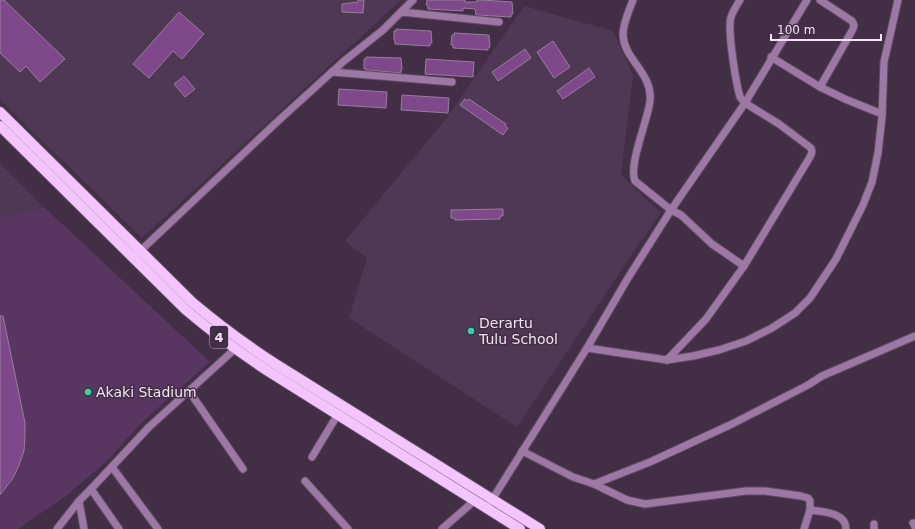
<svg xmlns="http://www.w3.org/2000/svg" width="915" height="529" viewBox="0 0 915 529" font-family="'DejaVu Sans',sans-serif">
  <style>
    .built { fill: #4e3853 }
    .green { fill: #593561 }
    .building { fill: #7f488a; stroke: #957f9a }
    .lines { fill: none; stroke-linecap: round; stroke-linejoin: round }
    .street-casing { stroke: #5e4c61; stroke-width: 9 }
    .primary-casing { stroke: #5e4c61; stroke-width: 12 }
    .street { stroke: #9e78a5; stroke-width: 7 }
    .primary { stroke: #f4c5fd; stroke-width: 10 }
    .poi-dot { fill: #2dd5ab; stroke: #422f45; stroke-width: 1.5 }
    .labels { text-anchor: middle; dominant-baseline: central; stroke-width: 3; stroke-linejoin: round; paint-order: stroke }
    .shield { fill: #422f45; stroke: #bcaebf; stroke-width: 1 }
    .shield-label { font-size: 13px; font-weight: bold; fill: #f1e5f3 }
    .poi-label { font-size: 14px; fill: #f1e5f3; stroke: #422f45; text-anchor: start }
  </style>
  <rect width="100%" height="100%" fill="#422f45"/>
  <g class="built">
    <path d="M0 0H401L142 238 0 100Z"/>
    <path d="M524 6 613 31 633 75 621 175 661 213 638 245 517 427 349 318 367 258 345 241 446 119Z"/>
    <path d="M0 163 44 207 0 217Z"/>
  </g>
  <path class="green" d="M44 207 210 362 142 422 107 461 67 495 18 529H0V217Z"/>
  <g class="building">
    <path d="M0 0H4L65 59 40 82 26 66 20 72 0 53Z"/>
    <path d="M358 0H364L363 13 342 12V4L358 2Z"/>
    <path d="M427 0H465V2H477V0H482L512 2 513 14H511V17L494 16 476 15 475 9 463 8V11L428 9V6L426 5Z"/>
    <path d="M179 12 204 34 182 59 173 51 149 78 133 64Z"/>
    <path d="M396 29 431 31 432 43H430V46L395 44V41L394 40V31H396Z"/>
    <path d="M454 33 489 35 490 47H488V50L453 48V45H451L452 35H454Z"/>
    <path d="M553 41 570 67 554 78 537 52Z"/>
    <path d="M525 49 531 58 498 81 492 72Z"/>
    <path d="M366 57 401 58 402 70H401V73L366 70V69H364V59H366Z"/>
    <path d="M426 59 474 62 473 77 425 74Z"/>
    <path d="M589 68 595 77 563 99 557 91Z"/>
    <path d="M184 76 195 89 185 97 174 84Z"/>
    <path d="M339 89 387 92 386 108 338 105Z"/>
    <path d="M402 95 449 98 448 113 401 110Z"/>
    <path d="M465 99 468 101 469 99 506 124 505 126 508 128 503 135 460 105Z"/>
    <path d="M503 209V216H500V219L455 220V218H451V210Z"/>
    <path d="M0 316H3L25 423V437L24 451 19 465 13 478 0 495Z"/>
  </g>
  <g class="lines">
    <g class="street-casing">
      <g id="street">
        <path d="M633 0C629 11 623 23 623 35 624 60 653 73 650 101 648 120 628 165 635 181L671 210 681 215 712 244 744 266 810 157 812 152 811 148 779 124 745 103 740 97C736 83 727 29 731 17 733 11 737 5 740 0"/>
        <path d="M820 0 852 21 854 25 853 29 820 87"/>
        <path d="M401 12 499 22"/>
        <path d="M771 57 820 87 845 99 882 114"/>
        <path d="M332 72 452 82"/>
        <path d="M137 254 278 121 344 61 383 30 413 0"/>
        <path d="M587 348 667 360 693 356 719 350 746 341 772 328 795 313 810 298 836 259 863 205 872 182 878 153 882 117 884 62 898 0"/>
        <path d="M667 360 706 319 744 266"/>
        <path d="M189 391 243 469"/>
        <path d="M522 451 573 477 594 484 650 462 732 424 808 385 822 376 915 336"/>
        <path d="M312 457 338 414"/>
        <path d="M112 467 158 529"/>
        <path d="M305 481 348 529"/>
        <path d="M594 484 627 500 645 504 746 491H765L801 496 808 498 810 501V510L804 529"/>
        <path d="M91 489 119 529"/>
        <path d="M79 501 84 529"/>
        <path d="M490 503 587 348 628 278 671 210 745 103 807 0"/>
        <path d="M810 510C822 512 846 512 846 529"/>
        <path d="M913 523 915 527"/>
        <path d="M874 524V529"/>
        <path d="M57 529 79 501 91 489 149 427 235 349"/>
        <path d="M442 529 474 501"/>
      </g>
    </g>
    <g class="primary-casing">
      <g id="primary">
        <path d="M0 112 192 302C218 324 245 344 274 363L540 529"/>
        <path d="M0 126 186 310C212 332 239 352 268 371L520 529"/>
      </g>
    </g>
    <use href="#street" class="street"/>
    <use href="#primary" class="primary"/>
  </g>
  <g class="poi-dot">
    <circle cx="471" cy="331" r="4"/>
    <circle cx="88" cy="392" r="4"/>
  </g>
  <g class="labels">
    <rect class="shield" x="210" y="326" width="18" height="22" rx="3"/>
    <g class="shield-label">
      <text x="219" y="337">4</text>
    </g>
    <g class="poi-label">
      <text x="479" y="323">Derartu<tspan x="479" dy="16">Tulu School</tspan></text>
      <text x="96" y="392">Akaki Stadium</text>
    </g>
  </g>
  <path d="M771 34v6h110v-6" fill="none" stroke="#f1e5f3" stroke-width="2"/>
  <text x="777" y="34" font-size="12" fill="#f1e5f3" stroke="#422f45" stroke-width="3" paint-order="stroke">100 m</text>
</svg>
